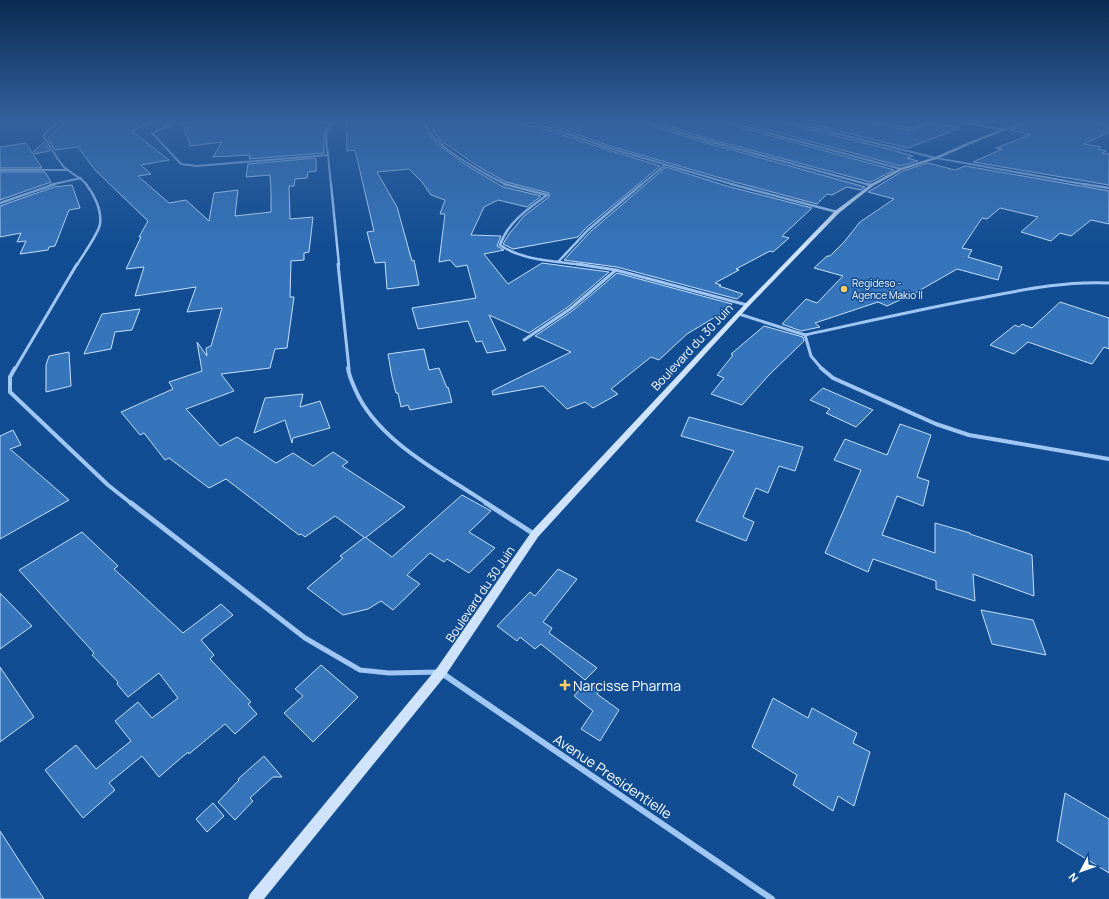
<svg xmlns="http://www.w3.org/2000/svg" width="1109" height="899" viewBox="0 0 1109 899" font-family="Manrope,sans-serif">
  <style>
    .building { fill: #3674bb; stroke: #c7e1fd }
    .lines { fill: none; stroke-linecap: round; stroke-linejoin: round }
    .street-far5 { stroke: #a0c7f3; stroke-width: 2 }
    .street-far4 { stroke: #a0c7f3; stroke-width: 2.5 }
    .street-far3 { stroke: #a0c7f3; stroke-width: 3 }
    .street-far2 { stroke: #a0c7f3; stroke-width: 4 }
    .street-far1 { stroke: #a0c7f3; stroke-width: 5 }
    .street { stroke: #a0c7f3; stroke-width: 6 }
    .secondary { fill: #cfe4fc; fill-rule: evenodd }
    .poi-dot { fill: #ffce61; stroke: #124d93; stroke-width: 1.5 }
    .labels { text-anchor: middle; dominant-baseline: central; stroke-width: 3; stroke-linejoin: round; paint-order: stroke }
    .far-poi-label { font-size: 10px; fill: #fff; stroke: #124d93; text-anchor: start }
    .street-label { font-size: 12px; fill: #fff; stroke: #124d93 }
    .near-poi-label { font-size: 14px; fill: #fff; stroke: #124d93; text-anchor: start }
    .near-street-label { font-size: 14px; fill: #fff; stroke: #124d93 }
  </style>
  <rect width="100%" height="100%" fill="#124d93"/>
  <g class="building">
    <path d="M66 121H155L132 131 169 160 141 165 151 174 138 176 169 203 186 200 209 221 214 193 238 190 235 216 271 212V192L270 175 246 177 248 164 316 158V171L308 172 307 178 295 179 294 186H289L290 219 313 217 309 252 304 253V260L291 261 290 297H294L287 348 275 349 270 368 221 374 234 391 186 409 220 446 237 437 276 463 293 453 313 466 333 452 348 462 342 466 405 507 365 538 335 516 305 537 301 534 299 535 226 479 209 488 169 458 165 460 144 433 140 435 121 412 173 389 169 382 202 371 197 342 207 356 206 348 211 346 222 308 187 312 196 287 135 296 144 267 126 269 141 237H139L148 221 95 170 78 147 55 150 48 138Z"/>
    <path d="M194 121H321L326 125 324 136V153L249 159 250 155 213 157 222 142 190 146 183 123 194 124Z"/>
    <path d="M346 121H422L429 135 436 143 466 165 503 187 541 196 527 207 498 200 484 207 471 235 501 236 497 246 504 250 484 254 508 284 542 263 609 272 568 307 529 333 489 315 506 350 487 353 482 341 476 342 468 321 418 329 412 308 476 298 467 265 456 267 450 260 439 262 445 214H440L445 200 431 195 422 182 409 169 377 172 397 207 412 261 414 260 419 285 387 289 385 262 375 263 367 232 374 231 355 150 347 151Z"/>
    <path d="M427 121H516L531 127 536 126 605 149 660 166 586 228 578 237 513 249 503 244 509 234 524 216 549 197V193L506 182 479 167 440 140Z"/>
    <path d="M554 121H562L576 126 594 121 608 123 615 121H643L644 123 700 141 865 187 860 190 847 187 832 195 827 194 817 204 731 181 607 145 545 123Z"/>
    <path d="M654 121H723L724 123 894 170 871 182 866 181 702 137Z"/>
    <path d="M736 121H784L785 123 900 152H898L913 156 907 158 918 161 900 166Z"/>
    <path d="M798 121H869L871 123 908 130 935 123 960 128 908 148Z"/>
    <path d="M1030 121H1090L1109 125V132L1084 144 1101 147 1098 149 1106 151 1102 153 1109 154V185L973 162 1002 149 996 148 1030 135 1010 130Z"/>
    <path d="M44 142 50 151 33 154 42 168H0V147L26 143 32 153Z"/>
    <path d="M928 163 955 170 965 166 1109 191V224L1091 220 1071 236 1060 233 1051 241 1021 232 1038 217 1000 208 987 219 982 218 962 248 972 250 968 257 1002 267 998 280 957 269 917 292 887 306 878 302 815 323 820 327 801 331 782 324 806 299 817 303 843 276 814 268 827 256H830L844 242 860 222 894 199 868 192 903 171Z"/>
    <path d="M666 167 730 187 812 208 782 236 789 238 773 252 770 251 736 269 739 270 715 283 721 285 719 286 743 294 737 299 617 267 564 260 590 232Z"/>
    <path d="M0 172H45L51 182 0 200Z"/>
    <path d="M72 185 80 208 69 210 55 246 49 247 48 250 20 254 26 241 17 242 21 233 0 237V206L54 187Z"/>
    <path d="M617 273 732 304 725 311 687 334 659 360 651 357 611 389 618 394 593 408 585 402 567 409 543 386 493 395 492 391 571 352 535 336 572 311Z"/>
    <path d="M1060 302 1109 318V349L1104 347 1092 364 1028 342 1014 354 990 345 1015 325 1019 327 1022 324 1032 328Z"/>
    <path d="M140 309 132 330 115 332 111 349 84 354 102 314Z"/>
    <path d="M764 326 803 337 804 341 769 375 742 405 711 394 724 378 717 375 733 355 731 354Z"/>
    <path d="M424 349 429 370 439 368 447 388 448 387 452 402 410 410 408 405 401 407 398 393H396L392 377 388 354Z"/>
    <path d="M69 352 71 386 46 392V365L49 356Z"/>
    <path d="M823 388 873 410 856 427 826 413 830 409 810 400Z"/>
    <path d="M303 394 300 407 320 401 330 428 293 438 292 443 285 420 254 433 265 398Z"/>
    <path d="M689 417 803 447 795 471 779 466 768 493 756 488 743 517 754 522 746 541 696 521 734 451 681 436Z"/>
    <path d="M900 424 931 435 917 477 929 481 923 506 897 496 882 535 935 553V523L970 533V534L1032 555 1034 596 973 574 975 601 936 589V581L873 559 868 572 825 553 861 470 834 460 845 439 887 455Z"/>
    <path d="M13 430 21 445 10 449 69 500 0 539V436Z"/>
    <path d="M462 495 491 511 469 532 495 548 469 573 447 559 444 562 430 553 407 575 420 584 393 610 381 601 368 609 343 615 307 588 343 558 340 556 365 537 392 557Z"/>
    <path d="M82 532 118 566 114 569 183 633 221 604 233 615 201 640 214 655 210 659 251 702 248 704 257 714 235 734 225 724 189 754 188 752 159 777 142 756 109 783 115 790 83 818 45 770 76 745 96 769 131 741 115 721 138 702 152 718 178 698 159 673 128 697 117 684 118 682 92 655 94 653 19 570Z"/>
    <path d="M558 569 577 579 543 622 552 628 549 633 597 668 585 680 541 644 535 649 520 637 517 641 497 626 530 592 535 596Z"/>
    <path d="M0 593 32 626 0 649Z"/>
    <path d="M981 610 1033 620 1046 655 992 644Z"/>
    <path d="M321 665 358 697 313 742 284 713 303 696 295 689Z"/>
    <path d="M0 667 34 717 0 742Z"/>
    <path d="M586 682 599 691 597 694 619 710 600 741 581 729 593 711 574 696Z"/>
    <path d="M773 698 808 718 812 708 857 733 853 743 870 752 854 806 838 796 833 811 793 785 797 775 752 747Z"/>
    <path d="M264 756 282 777H273L250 798 253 801 235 820 218 802 239 780 238 779Z"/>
    <path d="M1065 793 1109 819V873L1057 841Z"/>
    <path d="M213 803 224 816 207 832 196 819Z"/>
    <path d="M0 831 44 899H0Z"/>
  </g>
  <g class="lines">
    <g class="street-far5">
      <path d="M59 121 45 133 44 137C51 147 56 158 64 167 71 174 81 177 87 185"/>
      <path d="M178 121 152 133 181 164 197 166 328 155"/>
      <path d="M323 121 330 124"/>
      <path d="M424 121C426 125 429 131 432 135 444 151 488 176 507 185"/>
      <path d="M530 121 606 147 735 185"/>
      <path d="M645 121 701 139 870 185"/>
      <path d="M725 121 901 169"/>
      <path d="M786 121 936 158 1089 185"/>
      <path d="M871 121 908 128 933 121"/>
      <path d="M957 121 1004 130"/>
      <path d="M0 170H68"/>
      <path d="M50 185 81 178"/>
      <path d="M331 185 326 136 328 128 335 121"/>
      <path d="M641 185 665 165"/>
    </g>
    <g class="street-far4">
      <path d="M331 184 339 265"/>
      <path d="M504 184 547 195"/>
      <path d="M731 184 837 212"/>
      <path d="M866 184 872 185"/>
      <path d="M1083 184 1109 188"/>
      <path d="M547 195C528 209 508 222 500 245 523 261 556 261 583 265"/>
      <path d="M0 203 55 184"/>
      <path d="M558 262 588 230 642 184"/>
      <path d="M77 265C82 256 99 233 100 224 102 210 94 194 86 184"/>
    </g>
    <g class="street-far3">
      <path d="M338 264 349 369"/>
      <path d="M577 264 616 270 747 305"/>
      <path d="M739 314 805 335 811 356 822 369"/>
      <path d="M805 335C865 322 925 308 986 297 1027 289 1067 281 1109 283"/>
      <path d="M524 340 570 309 616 270"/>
      <path d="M15 369 77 264"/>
    </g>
    <g class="street-far2">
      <path d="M15 368 10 377V392L108 485 132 504"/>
      <path d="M348 368C349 376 352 382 355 389 377 441 442 473 488 504"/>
      <path d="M821 368 833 378 936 424 969 435 1109 459"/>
    </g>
    <g class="street-far1">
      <path d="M131 503 305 638 360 670 389 673 441 672 448 677"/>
      <path d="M486 503 534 534"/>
    </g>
    <path class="street" d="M446 676 772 899"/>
    <path class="secondary" d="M1024 121H1029L971 144 937 159 902 170 873 186 839 213 749 306 538 537 445 676 264 899H248L250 894 437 668 532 531 745 304 835 211 871 184 900 168 935 157 969 142Z"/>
  </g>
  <linearGradient id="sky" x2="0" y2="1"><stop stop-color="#0a2a51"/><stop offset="0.49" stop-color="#33629e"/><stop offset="1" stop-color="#33629e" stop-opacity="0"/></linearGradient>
  <rect width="1109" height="247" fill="url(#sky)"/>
  <g class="poi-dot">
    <circle cx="844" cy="289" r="4"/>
    <path d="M563 679h4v4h4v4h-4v4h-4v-4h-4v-4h4z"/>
  </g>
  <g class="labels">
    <g class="far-poi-label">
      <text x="852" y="283">Regideso -<tspan x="852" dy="12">Agence Makio II</tspan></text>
    </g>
    <g class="street-label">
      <text transform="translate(692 347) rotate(-47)">Boulevard du 30 Juin</text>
      <text transform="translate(480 594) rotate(-56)">Boulevard du 30 Juin</text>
    </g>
    <g class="near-poi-label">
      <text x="573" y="685">Narcisse Pharma</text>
    </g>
    <g class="near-street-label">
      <text transform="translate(613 776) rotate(34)">Avenue Presidentielle</text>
    </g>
  </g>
  <g transform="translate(1081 871) rotate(229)" stroke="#124d93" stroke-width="3" paint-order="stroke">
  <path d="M0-3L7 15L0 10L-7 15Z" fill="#ffffff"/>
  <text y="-6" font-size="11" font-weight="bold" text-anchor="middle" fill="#ffffff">N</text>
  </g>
</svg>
